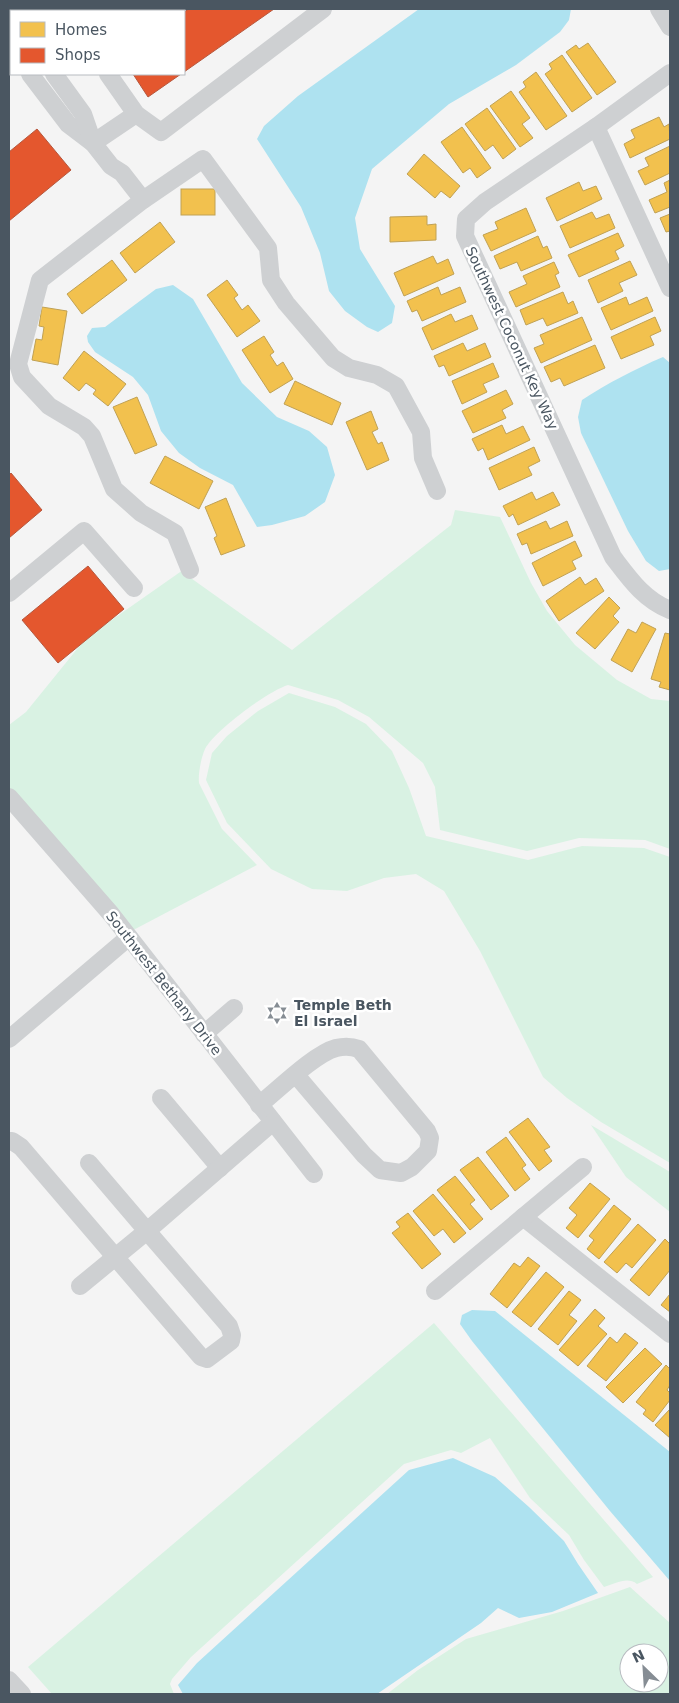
<svg xmlns="http://www.w3.org/2000/svg" width="679" height="1703" viewBox="0 0 679 1703" font-family="'DejaVu Sans',sans-serif">
  <style>
    .green { fill: #d9f2e3; fill-rule: evenodd }
    .water { fill: #aee2f0 }
    .homes { fill: #f2c14e; stroke: #c0a154 }
    .shops { fill: #e4572e; stroke: #b6573d }
    .lines { fill: none; stroke-linecap: round; stroke-linejoin: round }
    .minor { stroke: #ced0d2; stroke-width: 18 }
    .major { stroke: #caced1; stroke-width: 22 }
    .labels { text-anchor: middle; dominant-baseline: central; stroke-width: 5; stroke-linejoin: round; paint-order: stroke }
    .street-label { font-size: 14px; fill: #4a5661; stroke: #fff }
    .poi-label { font-size: 14px; font-weight: bold; fill: #4a5661; stroke: #fff; text-anchor: start }
  </style>
  <rect width="100%" height="100%" fill="#f4f4f4"/>
  <g class="green">
    <path d="M455 510 500 517 531 583 547 611 575 645 617 680 651 699 670 701V849L645 840 579 838 527 851 440 830 435 787 423 763 369 717 338 700 288 685C268 691 214 731 205 749 201 758 198 774 199 783L222 829 257 865 120 937 9 799V725L26 712 86 638 183 570 188 576 292 650 451 525Z"/>
    <path d="M289 693 335 707 366 724 392 751 409 788 426 836 528 860 582 846 644 848 670 857V1163L601 1122 567 1098 543 1077 480 951 444 891 416 874 384 878 347 891 312 889 271 869 227 823 206 780 212 753 227 736 258 711Z"/>
    <path d="M591 1125 670 1172V1212L626 1177Z"/>
    <path d="M434 1323 653 1577 637 1584C627 1576 615 1584 604 1587L584 1560 569 1535 530 1498 490 1438 461 1453 451 1450 404 1464 191 1657 172 1679 170 1684 174 1694H52L28 1667Z"/>
    <path d="M630 1587 670 1623V1694H387L418 1670 466 1639 563 1611ZM629 1653H659V1683H629Z"/>
  </g>
  <g class="water">
    <path d="M419 9H571L569 20 560 32 516 65 449 104 372 169 355 218 360 249 395 306 392 323 378 332 367 327 345 311 329 291 320 253 301 207 257 139 264 126 298 96Z"/>
    <path d="M173 285 193 299 242 383 277 417 309 431 327 447 335 475 325 502 305 516 272 525 257 527 233 485 200 468 179 453 161 431 148 395 133 377 95 352 88 342 87 336 92 328 105 327 156 289Z"/>
    <path d="M663 357 670 363V569L659 571 646 561 628 531 581 433 578 417 582 400C608 383 635 369 663 357Z"/>
    <path d="M472 1310 495 1311 670 1452V1581L610 1511 472 1341 460 1324 462 1315Z"/>
    <path d="M453 1458 495 1477 529 1507 564 1541 578 1564 598 1593 552 1612 519 1618 498 1608 481 1623 377 1694H183L178 1685 197 1663 409 1470Z"/>
  </g>
  <g class="homes">
    <path d="M588 43 616 82 597 95 566 52 576 45 579 49Z"/>
    <path d="M562 55 592 98 572 112 545 74 552 69 549 64Z"/>
    <path d="M536 72 567 116 546 130 519 92 526 87 523 82Z"/>
    <path d="M511 91 530 118 522 124 533 138 520 147 490 106Z"/>
    <path d="M487 108 516 149 503 159 493 145 485 151 465 124Z"/>
    <path d="M659 117 664 127 669 124 670 139 630 158 624 144 635 138 631 130Z"/>
    <path d="M462 127 491 168 477 178 470 168 463 173 441 142Z"/>
    <path d="M670 146V173L645 185 638 171 649 166 645 158Z"/>
    <path d="M424 154 460 186 450 198 441 191 435 198 407 174Z"/>
    <path d="M670 180V207L655 213 649 200 667 192 664 183Z"/>
    <path d="M579 182 583 191 596 186 602 199 557 221 546 198Z"/>
    <rect x="181" y="189" width="34" height="26"/>
    <path d="M526 208 536 231 491 251 483 235 498 229 495 222Z"/>
    <path d="M592 212 596 219 609 214 615 228 570 248 560 226Z"/>
    <path d="M670 214V231L666 232 660 218Z"/>
    <path d="M427 216V225L436 224V240L390 242V217Z"/>
    <path d="M160 222 175 242 135 273 120 253Z"/>
    <path d="M618 233 624 246 615 251 619 259 579 277 568 255Z"/>
    <path d="M538 236 543 248 547 246 552 258 521 271 517 262 500 269 494 256Z"/>
    <path d="M433 256 437 264 448 259 454 274 404 296 394 273Z"/>
    <path d="M112 260 127 280 82 314 67 294Z"/>
    <path d="M630 261 637 275 619 283 623 291 598 303 588 280Z"/>
    <path d="M554 262 559 273 555 275 560 287 516 307 509 292 527 284 523 276Z"/>
    <path d="M227 280 238 295 234 298 242 310 248 305 260 321 237 337 207 295Z"/>
    <path d="M438 287 441 295 460 287 466 302 422 321 417 310 412 312 407 301Z"/>
    <path d="M563 292 568 304 573 301 578 313 547 326 543 318 526 325 520 310Z"/>
    <path d="M626 297 629 305 647 297 653 311 611 330 601 308Z"/>
    <path d="M42 307 67 311 58 365 32 360 36 339 42 340 44 327 39 326Z"/>
    <path d="M451 314 455 322 472 315 478 329 432 350 422 328Z"/>
    <path d="M582 317 592 340 541 363 534 348 544 344 540 335Z"/>
    <path d="M655 317 661 331 650 336 654 345 621 359 611 337Z"/>
    <path d="M264 336 274 352 270 355 277 366 283 362 293 379 270 393 242 350Z"/>
    <path d="M463 343 467 351 485 343 491 357 449 376 444 365 439 367 434 356Z"/>
    <path d="M595 345 605 368 564 386 560 378 551 382 544 367Z"/>
    <path d="M84 351 126 384 108 406 93 394 96 390 86 383 79 391 63 378Z"/>
    <path d="M493 363 499 377 483 384 487 392 462 404 452 381Z"/>
    <path d="M295 381 341 403 332 425 284 404Z"/>
    <path d="M506 390 513 404 502 410 506 418 473 433 462 411Z"/>
    <path d="M137 397 157 445 135 454 113 407Z"/>
    <path d="M371 411 378 429 372 432 378 444 382 442 389 460 367 470 346 422Z"/>
    <path d="M502 425 506 434 523 426 530 440 488 460 483 448 478 451 472 439Z"/>
    <path d="M534 447 540 461 528 467 532 475 499 490 489 468Z"/>
    <path d="M165 456 213 481 199 509 150 483Z"/>
    <path d="M532 492 536 500 553 492 560 505 518 525 513 514 509 517 503 506Z"/>
    <path d="M226 498 245 546 221 555 214 538 217 536 205 507Z"/>
    <path d="M546 521 550 529 567 521 573 536 531 554 527 543 522 545 517 534Z"/>
    <path d="M575 541 582 556 572 561 576 569 543 586 532 563Z"/>
    <path d="M580 577 585 585 596 578 604 591 559 621 546 601Z"/>
    <path d="M609 597 620 608 613 616 619 622 595 649 576 633Z"/>
    <path d="M642 622 656 629 632 672 611 660 628 629 636 633Z"/>
    <path d="M665 633 670 634V690L659 687 661 682 651 679Z"/>
    <path d="M528 1118 550 1147 544 1150 552 1161 539 1171 509 1132Z"/>
    <path d="M506 1137 526 1165 522 1168 530 1179 515 1191 486 1152Z"/>
    <path d="M478 1157 509 1196 491 1210 460 1170Z"/>
    <path d="M455 1176 475 1200 470 1204 483 1219 470 1230 437 1190Z"/>
    <path d="M590 1183 610 1199 578 1238 566 1228 577 1215 569 1208Z"/>
    <path d="M433 1194 466 1233 454 1243 443 1229 434 1236 413 1211Z"/>
    <path d="M614 1205 631 1219 599 1259 587 1249 594 1240 589 1236Z"/>
    <path d="M408 1213 441 1254 422 1269 392 1233 400 1227 396 1222Z"/>
    <path d="M638 1224 656 1240 632 1268 626 1263 617 1273 604 1262Z"/>
    <path d="M665 1239 670 1244V1270L649 1296 630 1280Z"/>
    <path d="M528 1257 540 1266 507 1308 490 1294 514 1263 520 1267Z"/>
    <path d="M546 1272 564 1287 531 1327 512 1312Z"/>
    <path d="M569 1291 581 1300 569 1315 577 1321 558 1345 538 1329Z"/>
    <path d="M670 1294V1312L661 1305Z"/>
    <path d="M595 1309 605 1318 598 1326 607 1334 578 1366 559 1350Z"/>
    <path d="M625 1333 638 1343 606 1381 587 1366 610 1337 617 1343Z"/>
    <path d="M645 1348 662 1364 623 1403 606 1387Z"/>
    <path d="M666 1365 670 1369V1385L667 1390 670 1393V1400L653 1422 643 1414 646 1410 636 1402Z"/>
    <path d="M670 1409V1438L655 1425Z"/>
  </g>
  <g class="shops">
    <path d="M189 9H274L184 72V12Z"/>
    <path d="M133 74H181L148 97Z"/>
    <path d="M37 129 71 170 9 221V152Z"/>
    <path d="M11 473 42 510 9 538V475Z"/>
    <path d="M88 566 124 609 58 663 22 620Z"/>
  </g>
  <g class="lines">
    <g class="minor">
      <path d="M659 9 670 27"/>
      <path d="M149 11 152 9"/>
      <path d="M670 73 596 127 485 202 466 219 465 236 613 557C629 578 644 600 670 610"/>
      <path d="M30 74 68 124 93 143 111 166 122 173 143 200"/>
      <path d="M54 74 83 114 93 143"/>
      <path d="M108 74 136 114 161 132 323 9"/>
      <path d="M596 127 670 288"/>
      <path d="M93 143 136 114"/>
      <path d="M190 570 175 533 141 513 114 489 92 436 84 427 49 406 22 377 18 364 40 280 143 200 203 159 268 248 271 280 286 303 333 358 349 368 377 375 396 386 421 432 423 458 437 491"/>
      <path d="M9 593 84 531 134 588"/>
      <path d="M9 797 111 914 314 1174"/>
      <path d="M204 1034 234 1008"/>
      <path d="M9 1039 129 937"/>
      <path d="M161 1098 220 1168"/>
      <path d="M259 1105C278 1090 314 1054 336 1048 344 1046 351 1046 359 1049L427 1131 430 1138 428 1151 412 1167 401 1173 380 1170 364 1155 296 1075"/>
      <path d="M9 1141H12L21 1147 201 1357 207 1359 231 1341 232 1335 229 1326 147 1231 273 1122"/>
      <path d="M523 1217 670 1334"/>
      <path d="M80 1286 147 1231 89 1163"/>
      <path d="M435 1291 583 1167"/>
      <path d="M9 1680 22 1694"/>
    </g>
    <g class="major">
      <path d="M31 11 34 9"/>
      <path d="M9 27 11 25"/>
    </g>
  </g>
  <defs>
    <g id="synagogue-bare" transform="scale(1.725)"><path d="M0-6.5L5.6 3.2H-5.6ZM0 6.5L5.6-3.2H-5.6Z" fill="#868d94" stroke="#fff" stroke-width="2.5" paint-order="stroke"/></g>
  </defs>
  <g fill-rule="evenodd">
    <use href="#synagogue-bare" x="277" y="1013"/>
  </g>
  <g class="labels">
    <g class="street-label">
      <text transform="translate(512 338) rotate(65)">Southwest Coconut Key Way</text>
      <text transform="translate(164 983) rotate(52)">Southwest Bethany Drive</text>
    </g>
    <g class="poi-label">
      <text x="294" y="1005">Temple Beth<tspan x="294" dy="16">El Israel</tspan></text>
    </g>
  </g>
  <rect width="679" height="1703" fill="none" stroke="#4a5661" stroke-width="20"/>
  <rect x="10" y="10" width="175" height="65" fill="#ffffff" stroke="#b7bbc0"/>
  <rect x="20" y="22" width="25" height="15" fill="#f2c14e" stroke="#b7bbc0"/>
  <text x="55" y="35" font-size="15" fill="#4a5661">Homes</text>
  <rect x="20" y="48" width="25" height="15" fill="#e4572e" stroke="#b7bbc0"/>
  <text x="55" y="60" font-size="15" fill="#4a5661">Shops</text>
  <g transform="translate(644 1668) rotate(335)"><circle r="24" fill="#ffffff" stroke="#b7bbc0"/>
  <path d="M0-4L9 19L0 12L-9 19Z" fill="#868d94"/>
  <text y="-8" font-size="14" font-weight="bold" text-anchor="middle" fill="#4a5661">N</text>
  </g>
</svg>
